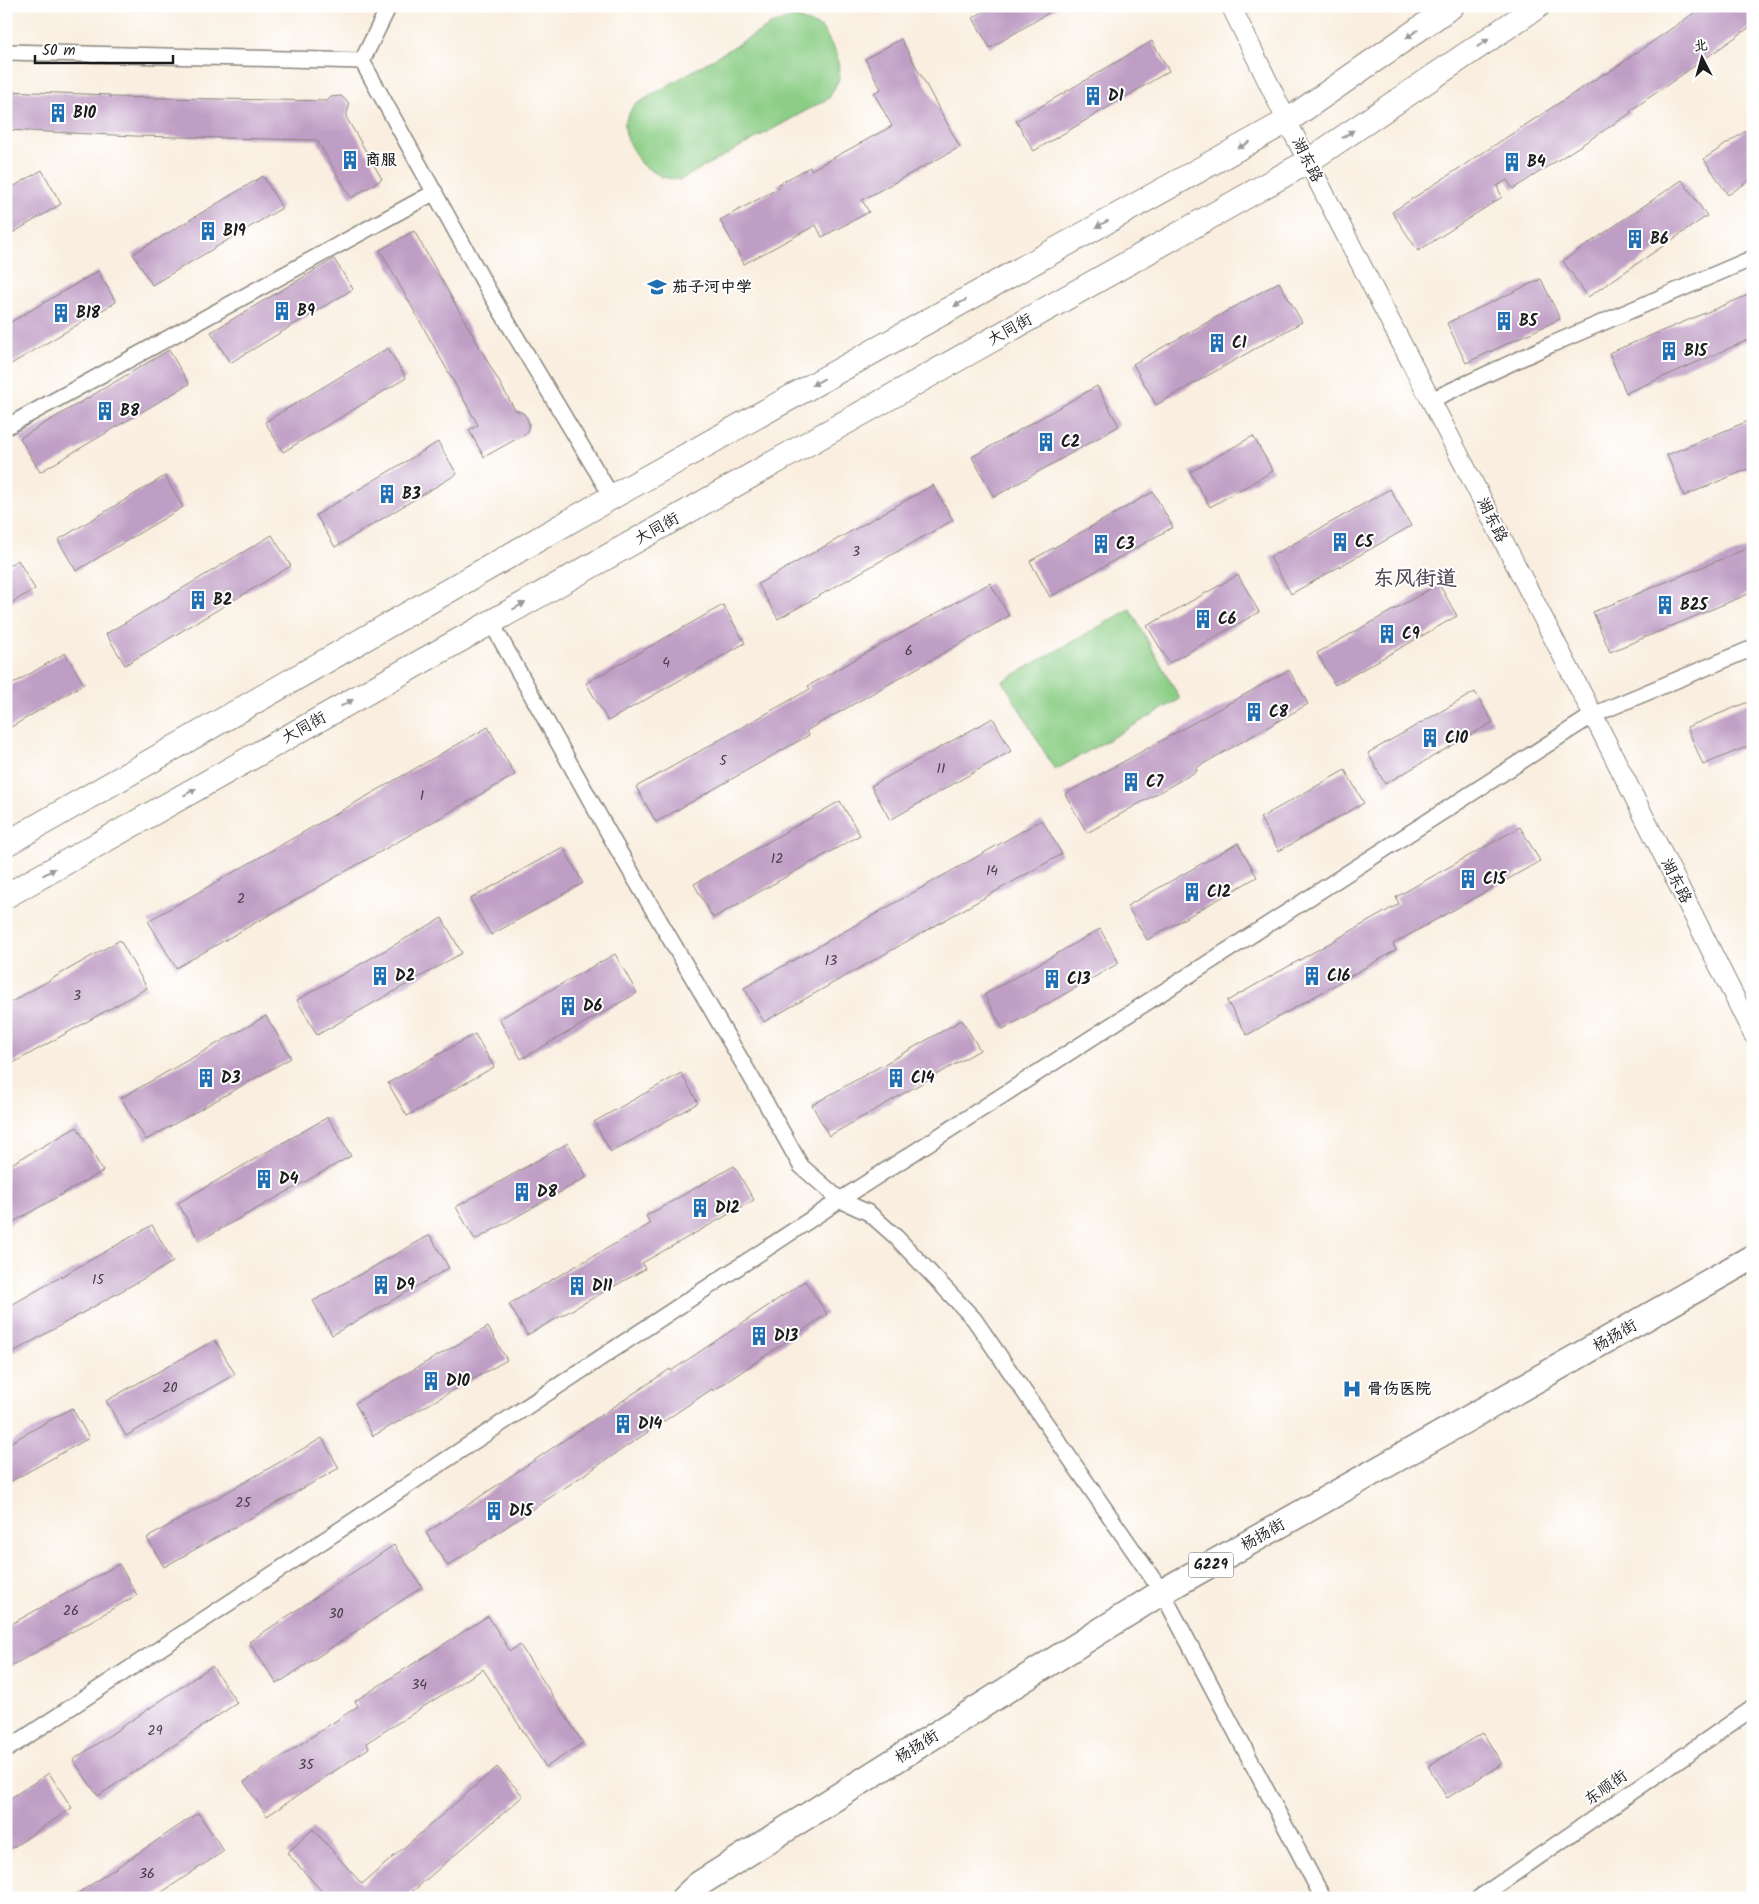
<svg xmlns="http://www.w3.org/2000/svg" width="1759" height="1904" viewBox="0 0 1759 1904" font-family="Kalam,'LXGW WenKai TC',sans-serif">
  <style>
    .green { fill: #8cce86; stroke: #547551 }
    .building { fill: #bf9ec5 }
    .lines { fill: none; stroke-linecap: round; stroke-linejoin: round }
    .minor-casing { stroke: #8a857e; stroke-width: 18 }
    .tertiary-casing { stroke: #8a857e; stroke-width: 21 }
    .primary-casing { stroke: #8a857e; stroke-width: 26 }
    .trunk-casing { stroke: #8a857e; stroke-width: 28 }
    .minor { stroke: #fff; stroke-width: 15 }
    .tertiary { stroke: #fff; stroke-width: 19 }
    .primary { stroke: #fff; stroke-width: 24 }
    .trunk { stroke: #fff; stroke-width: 25 }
    .oneway { fill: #999 }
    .labels { text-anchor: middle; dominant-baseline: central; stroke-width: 4; stroke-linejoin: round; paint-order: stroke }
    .number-label { font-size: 14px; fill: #453c46 }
    .shield { fill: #fff; stroke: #606060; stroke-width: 1 }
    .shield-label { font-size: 15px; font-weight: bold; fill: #1c1c1c }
    .poi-label { font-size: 16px; font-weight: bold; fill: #1c1c1c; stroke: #fff; text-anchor: start }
    .street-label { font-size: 16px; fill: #1c1c1c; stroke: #fff }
    .district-label { font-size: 21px; font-weight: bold; fill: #554a57; stroke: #fff }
  </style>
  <rect width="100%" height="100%" fill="#fff"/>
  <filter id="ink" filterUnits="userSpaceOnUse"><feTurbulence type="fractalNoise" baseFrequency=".02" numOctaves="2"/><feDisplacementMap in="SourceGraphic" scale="10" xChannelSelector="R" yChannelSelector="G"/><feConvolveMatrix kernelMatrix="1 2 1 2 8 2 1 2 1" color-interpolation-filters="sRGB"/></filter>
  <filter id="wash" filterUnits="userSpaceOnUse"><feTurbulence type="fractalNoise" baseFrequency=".0096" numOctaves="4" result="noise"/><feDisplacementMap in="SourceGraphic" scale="20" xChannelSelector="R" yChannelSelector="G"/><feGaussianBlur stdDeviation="1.12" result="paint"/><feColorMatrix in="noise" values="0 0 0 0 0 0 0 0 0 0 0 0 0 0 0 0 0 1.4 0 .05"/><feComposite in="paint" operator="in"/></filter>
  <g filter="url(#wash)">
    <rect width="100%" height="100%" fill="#f9eedf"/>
    <g class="green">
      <path d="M795 17 822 28 837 54 840 77 829 98 680 180 662 177 641 164 628 142 624 124 633 106 774 23Z"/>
      <path d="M1130 609 1180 699 1055 770 1003 681Z"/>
    </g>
    <g id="blocks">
      <g class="building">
        <path d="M992 6H1060L990 48 973 18Z"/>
        <path d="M1704 6H1753V25L1630 111 1631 113 1513 189 1507 180 1497 186 1502 197 1418 251 1392 212 1605 73 1606 74Z"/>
        <path d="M901 39 960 147 862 200 869 212 822 237 816 225 744 264 720 220 779 188 777 185 810 167 811 170 892 126 874 93 881 89 865 59Z"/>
        <path d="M1152 41 1169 71 1034 151 1016 121Z"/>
        <path d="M6 91 110 95V97L327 101 331 97 341 96 348 102 349 106 346 117 382 179 351 198 317 140 135 136 6 130Z"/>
        <path d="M1753 126V178L1728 195 1704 159Z"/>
        <path d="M42 170 61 204 6 237V191Z"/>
        <path d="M263 176 282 208 152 285 133 254Z"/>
        <path d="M1682 180 1707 216 1588 297 1563 261Z"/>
        <path d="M414 231 515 410 523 413 527 418 529 424 527 433 484 457 469 430 478 425 380 250Z"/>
        <path d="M334 259 353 289 230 363 211 332Z"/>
        <path d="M98 271 116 302 6 367V325Z"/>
        <path d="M1541 279 1560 319 1466 363 1447 323Z"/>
        <path d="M1279 282 1302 322 1156 405 1133 364Z"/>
        <path d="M1753 293V338L1626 393 1609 353Z"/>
        <path d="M388 348 406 378 283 452 265 422Z"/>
        <path d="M169 350 189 384 40 472 20 438Z"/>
        <path d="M1097 386 1119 426 994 497 972 457Z"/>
        <path d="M1753 419V467L1684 496 1667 455Z"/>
        <path d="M1253 436 1273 471 1210 507 1190 472Z"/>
        <path d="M438 442 457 474 335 547 316 515Z"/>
        <path d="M165 476 183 507 76 571 58 540Z"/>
        <path d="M933 485 953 520 778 619 758 584Z"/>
        <path d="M1390 489 1411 526 1291 594 1270 557Z"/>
        <path d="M1153 492 1173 527 1050 597 1030 561Z"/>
        <path d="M272 535 291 566 125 665 106 634Z"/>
        <path d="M1753 546V592L1610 652 1593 612Z"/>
        <path d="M18 560 35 589 6 606V567Z"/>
        <path d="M1238 575 1259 612 1169 663 1147 626Z"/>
        <path d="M990 583 1009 616 806 731 809 735 656 822 636 787 810 689 808 686Z"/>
        <path d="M1439 584 1457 616 1335 685 1317 653Z"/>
        <path d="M723 605 745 643 608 721 586 683Z"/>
        <path d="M65 653 84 684 6 730V688Z"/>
        <path d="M1289 670 1308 704 1196 768 1197 771 1087 833 1065 794Z"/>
        <path d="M1475 692 1493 722 1385 784 1368 753Z"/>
        <path d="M1753 700V744L1703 765 1687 727Z"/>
        <path d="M993 718 1011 751 890 820 871 786Z"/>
        <path d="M488 727 515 775 176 968 148 921Z"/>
        <path d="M1345 770 1364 803 1279 851 1260 818Z"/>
        <path d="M840 801 860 835 713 918 694 884Z"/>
        <path d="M1042 820 1062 854 764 1022 744 988Z"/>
        <path d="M1520 827 1540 861 1393 944 1396 950 1247 1035 1227 1001 1399 904 1396 897Z"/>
        <path d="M1238 843 1257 877 1147 940 1127 906Z"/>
        <path d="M563 847 583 883 491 935 470 899Z"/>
        <path d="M442 918 462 953 317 1035 297 1000Z"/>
        <path d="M1100 929 1119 963 1003 1029 984 995Z"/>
        <path d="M120 940 147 988 6 1067V1005Z"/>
        <path d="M615 954 637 993 521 1059 499 1019Z"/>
        <path d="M266 1016 291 1058 146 1140 121 1098Z"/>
        <path d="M962 1020 980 1050 829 1136 812 1105Z"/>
        <path d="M475 1034 494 1067 407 1116 388 1083Z"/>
        <path d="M681 1073 698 1103 611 1152 594 1122Z"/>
        <path d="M328 1117 351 1156 199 1241 178 1203Z"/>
        <path d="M77 1127 103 1171 6 1226V1167Z"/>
        <path d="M568 1143 587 1177 475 1240 456 1207Z"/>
        <path d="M734 1166 754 1200 642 1263 645 1269 527 1335 509 1304 650 1224 646 1216Z"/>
        <path d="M152 1225 173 1262 6 1356V1308Z"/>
        <path d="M430 1235 449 1268 332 1335 313 1301Z"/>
        <path d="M805 1281 827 1314 713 1391 712 1389 448 1566 426 1533 670 1369 671 1371Z"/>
        <path d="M488 1327 507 1360 373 1436 355 1403Z"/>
        <path d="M215 1340 235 1374 126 1436 106 1401Z"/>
        <path d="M72 1408 89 1438 6 1484V1445Z"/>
        <path d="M322 1438 339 1468 164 1567 147 1538Z"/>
        <path d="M394 1545 422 1587 277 1684 249 1642Z"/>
        <path d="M119 1564 137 1595 6 1669V1627Z"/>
        <path d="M488 1616 510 1651 520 1645 583 1743 546 1767 483 1669 366 1743 369 1748 267 1816 244 1782 358 1706 355 1701Z"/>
        <path d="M212 1666 237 1703 98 1796 73 1760Z"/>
        <path d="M1483 1733 1502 1764 1447 1798 1428 1766Z"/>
        <path d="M497 1767 523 1796 405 1898H328L287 1853 313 1829 362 1884Z"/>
        <path d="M49 1773 72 1808 6 1852V1801Z"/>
        <path d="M198 1813 224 1851 153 1898H71Z"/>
      </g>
    </g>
  </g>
  <g filter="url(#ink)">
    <use href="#blocks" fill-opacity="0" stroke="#8a857e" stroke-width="1"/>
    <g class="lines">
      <g class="minor-casing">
        <g id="minor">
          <path d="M6 52 362 61 389 6"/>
          <path d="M362 61 487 288 612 497"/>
          <path d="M1431 400 1550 345 1753 258"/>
          <path d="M6 427 435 192"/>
          <path d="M491 622 617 848 758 1089 801 1166 840 1200 869 1213 896 1237 974 1319 1162 1592 1323 1898"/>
          <path d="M6 1750 840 1200 1593 715 1753 648"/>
          <path d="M1479 1898 1753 1708"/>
        </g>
      </g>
      <g class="tertiary-casing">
        <path id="tertiary" d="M1231 6 1287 121 1593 715 1753 1034"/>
      </g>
      <g class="primary-casing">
        <g id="primary">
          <path d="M6 844 612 497 1287 121 1452 6"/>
          <path d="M6 896 1307 162 1538 6"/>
        </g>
      </g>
      <g class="trunk-casing">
        <path id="trunk" d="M684 1898 699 1884 1162 1592 1753 1257"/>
      </g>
      <use href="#minor" class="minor"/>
      <use href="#tertiary" class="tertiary"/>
      <use href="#primary" class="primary"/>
      <use href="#trunk" class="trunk"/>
    </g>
    <defs><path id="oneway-solid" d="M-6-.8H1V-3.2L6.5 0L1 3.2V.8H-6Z" transform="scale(1.25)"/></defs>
    <g class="oneway">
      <use href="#oneway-solid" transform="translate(1412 34) rotate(145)"/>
      <use href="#oneway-solid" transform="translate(1483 43) rotate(-34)"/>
      <use href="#oneway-solid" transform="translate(1348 134) rotate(-34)"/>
      <use href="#oneway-solid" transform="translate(1244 145) rotate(151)"/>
      <use href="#oneway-solid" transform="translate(1102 224) rotate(151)"/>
      <use href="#oneway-solid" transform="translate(960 303) rotate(151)"/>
      <use href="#oneway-solid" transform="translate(818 382) rotate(151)"/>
      <use href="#oneway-solid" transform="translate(519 606) rotate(-29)"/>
      <use href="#oneway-solid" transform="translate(347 703) rotate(-29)"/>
      <use href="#oneway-solid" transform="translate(190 792) rotate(-29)"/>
      <use href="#oneway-solid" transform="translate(49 872) rotate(-29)"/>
    </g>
  </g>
  <defs>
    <g id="building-bare" transform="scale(1.5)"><path d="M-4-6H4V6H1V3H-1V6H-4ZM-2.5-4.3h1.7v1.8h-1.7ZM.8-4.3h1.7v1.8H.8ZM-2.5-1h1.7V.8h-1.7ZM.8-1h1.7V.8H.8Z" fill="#1f6fb2" stroke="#fff" stroke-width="2.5" paint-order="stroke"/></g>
    <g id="school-bare" transform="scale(1.5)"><path d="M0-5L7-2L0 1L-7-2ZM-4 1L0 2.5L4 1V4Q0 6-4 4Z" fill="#1f6fb2" stroke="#fff" stroke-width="2.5" paint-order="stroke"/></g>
    <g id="hospital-bare" transform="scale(1.5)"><path d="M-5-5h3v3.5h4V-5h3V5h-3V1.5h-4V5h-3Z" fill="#1f6fb2" stroke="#fff" stroke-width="2.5" paint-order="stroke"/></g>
  </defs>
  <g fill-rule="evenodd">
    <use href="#building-bare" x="1093" y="96"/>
    <use href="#building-bare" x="58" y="113"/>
    <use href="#building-bare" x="350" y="160"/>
    <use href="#building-bare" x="1512" y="162"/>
    <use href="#building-bare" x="208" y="231"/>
    <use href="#building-bare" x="1635" y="239"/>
    <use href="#school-bare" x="657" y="287"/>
    <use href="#building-bare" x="282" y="311"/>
    <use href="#building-bare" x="61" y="313"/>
    <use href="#building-bare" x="1504" y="321"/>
    <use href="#building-bare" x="1217" y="343"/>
    <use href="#building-bare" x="1669" y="351"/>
    <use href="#building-bare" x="105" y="411"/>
    <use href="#building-bare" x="1046" y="442"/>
    <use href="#building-bare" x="387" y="494"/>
    <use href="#building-bare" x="1340" y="542"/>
    <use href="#building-bare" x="1101" y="544"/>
    <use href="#building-bare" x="198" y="600"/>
    <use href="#building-bare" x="1665" y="605"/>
    <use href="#building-bare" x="1203" y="619"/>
    <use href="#building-bare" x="1387" y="634"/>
    <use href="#building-bare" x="1254" y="712"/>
    <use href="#building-bare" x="1430" y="738"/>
    <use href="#building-bare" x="1131" y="782"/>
    <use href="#building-bare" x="1468" y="879"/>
    <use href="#building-bare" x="1192" y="892"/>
    <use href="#building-bare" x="380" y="976"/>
    <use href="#building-bare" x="1312" y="976"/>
    <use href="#building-bare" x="1052" y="979"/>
    <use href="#building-bare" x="568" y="1006"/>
    <use href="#building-bare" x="206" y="1078"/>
    <use href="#building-bare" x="896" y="1078"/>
    <use href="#building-bare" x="264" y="1179"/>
    <use href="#building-bare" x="522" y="1192"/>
    <use href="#building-bare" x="700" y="1208"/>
    <use href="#building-bare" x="381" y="1285"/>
    <use href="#building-bare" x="577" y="1286"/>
    <use href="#building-bare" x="759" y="1336"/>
    <use href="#building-bare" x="431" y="1381"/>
    <use href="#hospital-bare" x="1352" y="1389"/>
    <use href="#building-bare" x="623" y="1424"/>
    <use href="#building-bare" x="494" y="1511"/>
  </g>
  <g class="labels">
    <g class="number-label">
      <text x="856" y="552">3</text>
      <text x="909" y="651">6</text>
      <text x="666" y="663">4</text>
      <text x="723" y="761">5</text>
      <text x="941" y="769">11</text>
      <text x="422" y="796">1</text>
      <text x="777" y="859">12</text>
      <text x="992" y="871">14</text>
      <text x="241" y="899">2</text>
      <text x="831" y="961">13</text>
      <text x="77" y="996">3</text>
      <text x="98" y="1280">15</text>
      <text x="170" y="1388">20</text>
      <text x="243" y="1503">25</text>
      <text x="71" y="1611">26</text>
      <text x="336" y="1614">30</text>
      <text x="419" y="1685">34</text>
      <text x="155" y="1731">29</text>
      <text x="306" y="1765">35</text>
      <text x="147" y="1874">36</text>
    </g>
    <rect class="shield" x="1188.5" y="1552.5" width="45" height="25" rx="4"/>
    <g class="shield-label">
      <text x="1211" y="1565">G229</text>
    </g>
    <g class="poi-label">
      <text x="1108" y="96">D1</text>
      <text x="73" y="113">B10</text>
      <text x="365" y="160">商服</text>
      <text x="1527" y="162">B4</text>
      <text x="223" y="231">B19</text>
      <text x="1650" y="239">B6</text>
      <text x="672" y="287">茄子河中学</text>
      <text x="297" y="311">B9</text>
      <text x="76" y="313">B18</text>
      <text x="1519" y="321">B5</text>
      <text x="1232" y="343">C1</text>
      <text x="1684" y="351">B15</text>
      <text x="120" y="411">B8</text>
      <text x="1061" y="442">C2</text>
      <text x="402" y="494">B3</text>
      <text x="1355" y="542">C5</text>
      <text x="1116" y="544">C3</text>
      <text x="213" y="600">B2</text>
      <text x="1680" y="605">B25</text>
      <text x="1218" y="619">C6</text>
      <text x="1402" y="634">C9</text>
      <text x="1269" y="712">C8</text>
      <text x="1445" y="738">C10</text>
      <text x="1146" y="782">C7</text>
      <text x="1483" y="879">C15</text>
      <text x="1207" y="892">C12</text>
      <text x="395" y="976">D2</text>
      <text x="1327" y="976">C16</text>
      <text x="1067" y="979">C13</text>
      <text x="583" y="1006">D6</text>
      <text x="221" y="1078">D3</text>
      <text x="911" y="1078">C14</text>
      <text x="279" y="1179">D4</text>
      <text x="537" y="1192">D8</text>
      <text x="715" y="1208">D12</text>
      <text x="396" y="1285">D9</text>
      <text x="592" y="1286">D11</text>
      <text x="774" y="1336">D13</text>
      <text x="446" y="1381">D10</text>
      <text x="1367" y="1389">骨伤医院</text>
      <text x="638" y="1424">D14</text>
      <text x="509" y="1511">D15</text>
    </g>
    <g class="street-label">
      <text transform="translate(1307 160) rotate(63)">湖东路</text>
      <text transform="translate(1010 330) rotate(-29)">大同街</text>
      <text transform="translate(1492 520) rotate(63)">湖东路</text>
      <text transform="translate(657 529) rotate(-29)">大同街</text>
      <text transform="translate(304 728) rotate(-29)">大同街</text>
      <text transform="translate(1676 881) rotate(63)">湖东路</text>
      <text transform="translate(1615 1336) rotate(-30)">杨扬街</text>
      <text transform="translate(1263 1535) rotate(-30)">杨扬街</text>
      <text transform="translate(917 1747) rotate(-32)">杨扬街</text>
      <text transform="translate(1606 1788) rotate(-35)">东顺街</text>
    </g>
    <g class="district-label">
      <text x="1415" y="579">东风街道</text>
    </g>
  </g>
  <rect width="1759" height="1904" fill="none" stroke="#fff" stroke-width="25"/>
  <g transform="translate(1702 58) rotate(354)" stroke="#ffffff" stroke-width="4" paint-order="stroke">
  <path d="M0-4L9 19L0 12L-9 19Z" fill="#1c1c1c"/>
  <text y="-8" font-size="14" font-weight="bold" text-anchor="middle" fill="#1c1c1c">北</text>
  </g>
  <path d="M35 55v8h138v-8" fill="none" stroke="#1c1c1c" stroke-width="2.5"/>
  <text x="42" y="55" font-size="15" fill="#1c1c1c" stroke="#ffffff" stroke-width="4" paint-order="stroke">50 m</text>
</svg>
